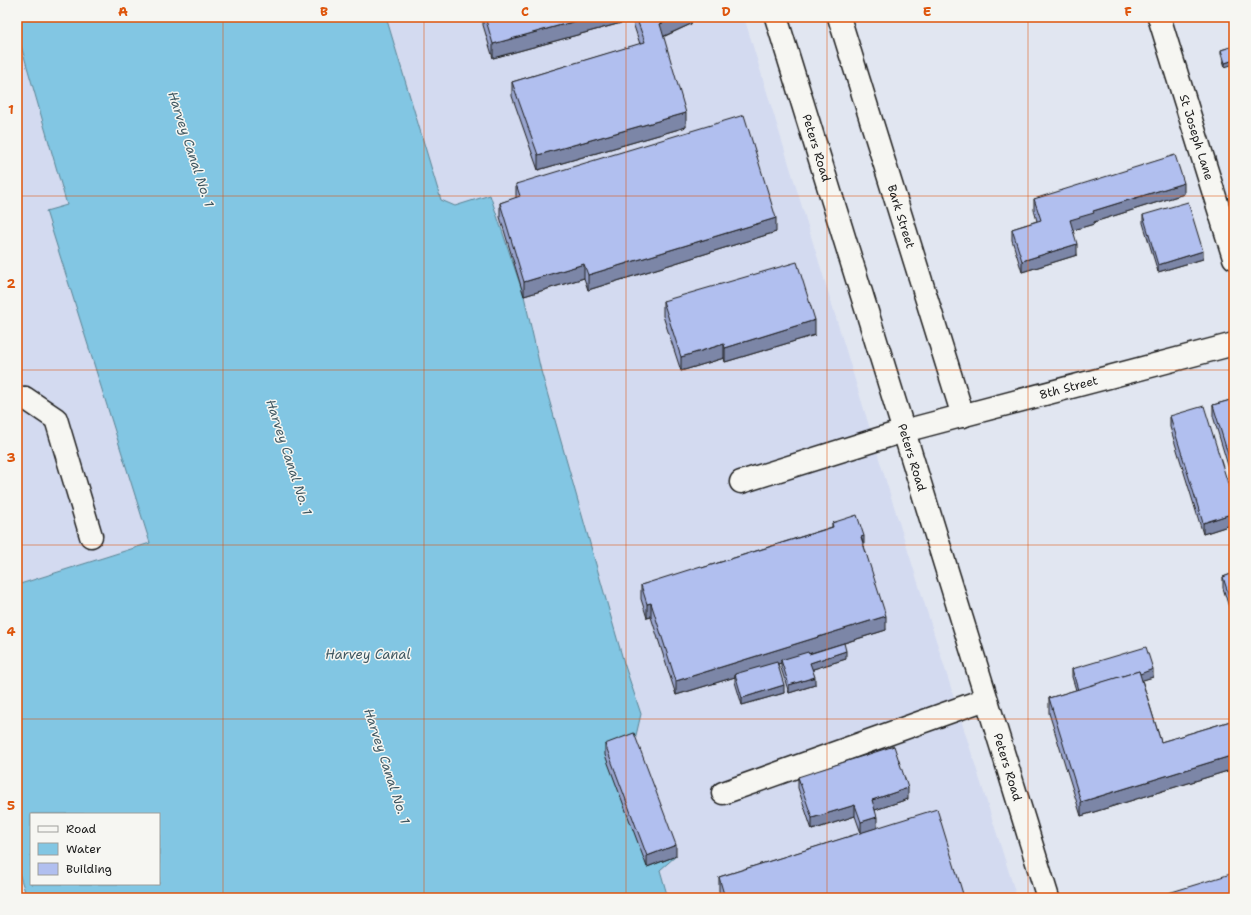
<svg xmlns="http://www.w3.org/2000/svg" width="1251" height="915" viewBox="0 0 1251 915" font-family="'Shantell Sans',sans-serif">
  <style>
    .built { fill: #d3daf0 }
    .water { fill: #82c6e3; stroke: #598293; fill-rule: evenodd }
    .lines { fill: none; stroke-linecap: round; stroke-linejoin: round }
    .minor-casing { stroke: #1c1c1c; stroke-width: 25 }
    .major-casing { stroke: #1c1c1c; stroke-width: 25 }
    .minor { stroke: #f6f6f2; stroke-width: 22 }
    .major { stroke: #f6f6f2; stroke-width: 22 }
    .wall { fill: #98a4ce; stroke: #1c1c1c }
    .shaded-wall { fill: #7c86a7; stroke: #1c1c1c }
    .building { fill: #b1bfef; stroke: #1c1c1c }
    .grid { fill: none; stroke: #de560d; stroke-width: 1; stroke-opacity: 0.55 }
    .labels { text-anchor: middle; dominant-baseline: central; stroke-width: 3; stroke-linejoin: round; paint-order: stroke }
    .street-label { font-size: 12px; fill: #1c1c1c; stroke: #f6f6f2 }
    .water-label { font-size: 13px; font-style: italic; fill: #405862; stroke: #f6f6f2 }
    .neatline { fill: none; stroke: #de560d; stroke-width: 1.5 }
    .grid-label { font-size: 13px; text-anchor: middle; font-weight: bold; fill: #de560d }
  </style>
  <rect width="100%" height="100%" fill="#e1e6f1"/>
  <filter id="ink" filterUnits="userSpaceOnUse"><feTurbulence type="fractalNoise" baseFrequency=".025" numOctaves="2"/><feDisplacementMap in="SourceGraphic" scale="8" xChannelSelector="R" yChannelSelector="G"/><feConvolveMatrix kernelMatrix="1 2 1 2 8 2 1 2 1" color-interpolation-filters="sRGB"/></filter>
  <g filter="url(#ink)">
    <g class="built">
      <path d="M386 17H744L881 465 1017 898H668L660 870 634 744 641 714 624 663 541 371 524 296 455 206 441 200Z"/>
      <path d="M17 32 67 205 47 211 150 543 17 585Z"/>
    </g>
    <path class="water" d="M17 17H386L441 200 455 206 490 195 524 296 541 371 624 663 641 714 634 744 640 758 676 856 660 870 668 898H27L17 867V585L150 543 46 211 67 205 17 32ZM31 814H159V884H31Z"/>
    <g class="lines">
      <g class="minor-casing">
        <g id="minor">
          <path id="s1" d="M839 17 963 416"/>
          <path id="s2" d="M1159 17 1234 258"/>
          <path d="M17 402 25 398 56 419 91 536"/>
          <path id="s3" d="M741 482 904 431 1234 344"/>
          <path d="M723 793 986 699"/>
        </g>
      </g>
      <g class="major-casing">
        <g id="major">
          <path id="s4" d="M776 17 1048 898"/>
        </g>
      </g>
      <use href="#minor" class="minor"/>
      <use href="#major" class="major"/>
    </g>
    <g class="wall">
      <path d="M483 17H691V24L663 37 686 127 538 170 512 96V82L640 44 632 20 493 58 483 25Z"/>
      <path d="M1234 46 1225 67 1221 54V50Z"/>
      <path d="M516 184 776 232 588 290 584 278 524 296 500 217V203L516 198Z"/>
      <path d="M1184 194 1094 222V224L1073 230 1077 255 1022 272 1012 240V229L1037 221 1034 210V199Z"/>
      <path d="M1143 215 1203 259 1158 272 1143 223Z"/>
      <path d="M663 301 815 335 725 362 724 358 681 371 663 316Z"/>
      <path d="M1234 399V485L1213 416V405Z"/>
      <path d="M1170 416 1234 503V524L1203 534 1170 427Z"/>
      <path d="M832 523 864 546 886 630 809 654 846 659 813 669 815 685 789 693 781 668V663L778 664 784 693 742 705 735 682V677L676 695 651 617 647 618 641 599V585L702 568 832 527Z"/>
      <path d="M1234 573V623L1223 588V577Z"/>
      <path d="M1072 669 1153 677 1142 680 1161 742 1234 720V769L1081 816 1049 713V698L1076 690 1072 677Z"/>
      <path d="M605 744 676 856 647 867 605 755Z"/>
      <path d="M798 777 908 799 875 810 877 828 963 898H721L719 891V877L861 833 855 816 812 830 798 788Z"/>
    </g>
    <g class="shaded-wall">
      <path d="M590 17H632V20L493 58V44Z"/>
      <path d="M675 17H691V24L660 38V24Z"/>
      <path d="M1234 60V64L1225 67V63Z"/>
      <path d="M686 113V127L538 170V155Z"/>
      <path d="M1184 183V194L1094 222V224L1070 231V220L1093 211Z"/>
      <path d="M776 218V232L588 290V275Z"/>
      <path d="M1077 244V255L1022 272V261Z"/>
      <path d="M1203 251V259L1158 272V265Z"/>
      <path d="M584 264V278L524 296V282Z"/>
      <path d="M815 320V335L725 362V348Z"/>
      <path d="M724 344V358L681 371V357Z"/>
      <path d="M1234 513V524L1203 534V523Z"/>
      <path d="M864 536V550L861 537Z"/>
      <path d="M651 603V617L647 618V604Z"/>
      <path d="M886 616V630L782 662 781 660V663L736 677 735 674V677L676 695V681Z"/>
      <path d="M846 651V659L810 670V663Z"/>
      <path d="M1153 669V677L1079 700V692Z"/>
      <path d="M815 677V685L789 693V685Z"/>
      <path d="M784 685V693L742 705V698Z"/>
      <path d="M1234 755V769L1081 816V802Z"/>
      <path d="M908 788V799L872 811V800Z"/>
      <path d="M855 805V816L812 830V818Z"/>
      <path d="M877 817V828L861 833V822Z"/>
      <path d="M676 845V856L647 867V856Z"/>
      <path d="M963 894V898H950Z"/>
    </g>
    <g class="building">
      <path d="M485 17H590L493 44Z"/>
      <path d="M636 17H675L660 24 686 113 538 155 512 82 645 42Z"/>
      <path d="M1234 46V60L1225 63 1221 50Z"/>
      <path d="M744 115 776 218 588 275 584 264 524 282 500 203 520 196 516 184Z"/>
      <path d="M1175 155 1184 183 1093 211 1094 213 1070 220 1077 244 1022 261 1012 229 1041 220 1034 199Z"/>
      <path d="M1188 202 1203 251 1158 265 1143 215Z"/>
      <path d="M797 262 815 320 725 348 724 344 681 357 663 301Z"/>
      <path d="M1234 399V474L1213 405Z"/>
      <path d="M1204 406 1234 503V513L1203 523 1170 416Z"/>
      <path d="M857 515 864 536 861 537 886 616 676 681 651 603 647 604 641 585 701 566 702 568 833 527 832 523Z"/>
      <path d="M1234 573V612L1223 577Z"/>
      <path d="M844 643 846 651 810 663 815 677 789 685 781 660 808 652 809 654Z"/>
      <path d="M1146 647 1153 669 1140 674 1139 671 1078 690 1072 669Z"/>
      <path d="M777 662 784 685 742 698 735 674Z"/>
      <path d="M1139 671 1161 742 1234 720V755L1081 802 1049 698Z"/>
      <path d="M634 733 676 845 647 856 605 744Z"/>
      <path d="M894 746 908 788 872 800 877 817 861 822 855 805 812 818 798 777Z"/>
      <path d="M937 809 963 894 950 898H725L719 877Z"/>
      <path d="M1234 873V898H1152Z"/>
    </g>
  </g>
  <path class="grid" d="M223 17V898M424 17V898M626 17V898M827 17V898M1028 17V898M17 196H1234M17 370H1234M17 545H1234M17 719H1234"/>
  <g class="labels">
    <g class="street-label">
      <text stroke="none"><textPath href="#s2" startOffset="126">St Joseph Lane</textPath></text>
      <text stroke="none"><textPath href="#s4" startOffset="137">Peters Road</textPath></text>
      <text stroke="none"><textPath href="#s1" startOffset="209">Bark Street</textPath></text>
      <text stroke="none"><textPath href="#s3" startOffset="341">8th Street</textPath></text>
      <text stroke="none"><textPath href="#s4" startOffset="461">Peters Road</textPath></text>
      <text stroke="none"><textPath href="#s4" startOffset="785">Peters Road</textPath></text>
    </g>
    <g class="water-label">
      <text transform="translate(191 149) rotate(72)">Harvey Canal No. 1</text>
      <text transform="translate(289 457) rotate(72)">Harvey Canal No. 1</text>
      <text x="368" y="654">Harvey Canal</text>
      <text transform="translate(387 766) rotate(72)">Harvey Canal No. 1</text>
    </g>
  </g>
  <rect width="1251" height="915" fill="none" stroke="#f6f6f2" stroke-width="44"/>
  <rect x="30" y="813" width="130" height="72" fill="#f6f6f2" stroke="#9f9f9c"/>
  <rect x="38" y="826" width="20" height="6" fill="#f6f6f2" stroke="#9f9f9c"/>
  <text x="66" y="833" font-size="12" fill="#1c1c1c">Road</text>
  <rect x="38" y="843" width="20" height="12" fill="#82c6e3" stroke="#9f9f9c"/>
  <text x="66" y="853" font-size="12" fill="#1c1c1c">Water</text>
  <rect x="38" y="863" width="20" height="12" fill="#b1bfef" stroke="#9f9f9c"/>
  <text x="66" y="873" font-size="12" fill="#1c1c1c">Building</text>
  <rect x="22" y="22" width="1207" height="871" class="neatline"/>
  <g class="grid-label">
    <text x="123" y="16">A</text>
    <text x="324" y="16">B</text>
    <text x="525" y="16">C</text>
    <text x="726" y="16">D</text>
    <text x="927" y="16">E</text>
    <text x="1128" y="16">F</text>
    <text x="11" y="114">1</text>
    <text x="11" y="288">2</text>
    <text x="11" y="462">3</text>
    <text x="11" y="636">4</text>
    <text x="11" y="810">5</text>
  </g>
</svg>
